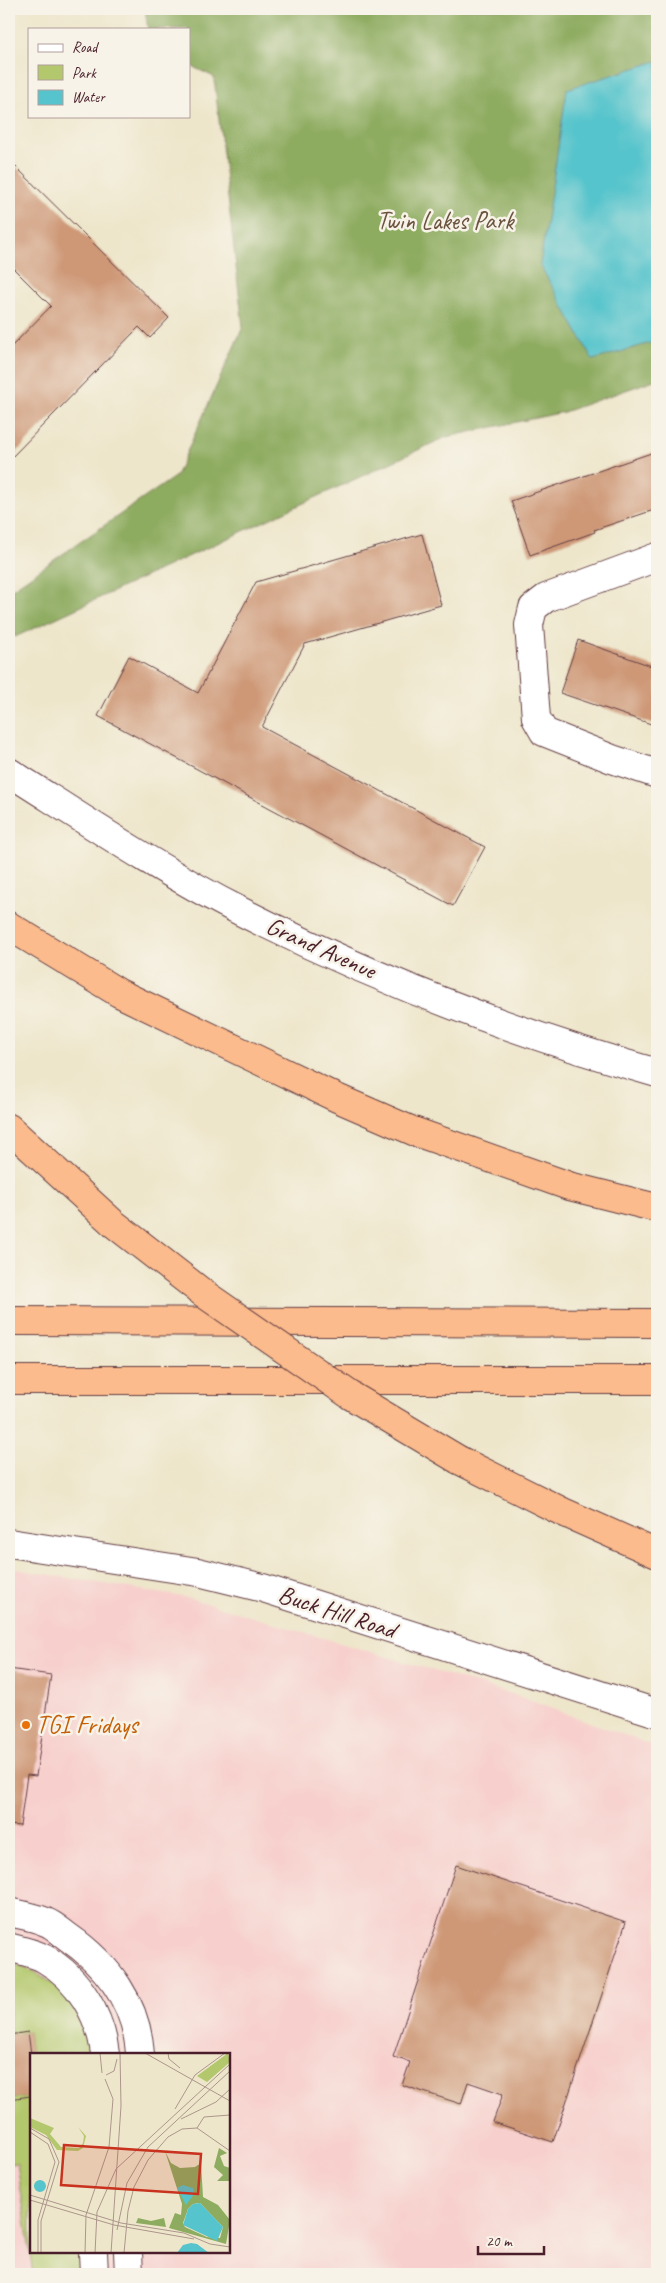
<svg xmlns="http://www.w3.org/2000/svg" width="666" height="2283" viewBox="0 0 666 2283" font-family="Caveat,sans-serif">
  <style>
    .built { fill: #f7d0cd; fill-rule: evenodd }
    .green { fill: #b3c86c; stroke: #7e744c }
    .forest { fill: #8eac60; stroke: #6c6646 }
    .water { fill: #56c4cc; stroke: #50727c }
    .building { fill: #ce9877 }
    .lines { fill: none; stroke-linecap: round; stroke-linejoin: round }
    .minor-casing { stroke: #633d43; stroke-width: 30 }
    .tertiary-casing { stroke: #633d43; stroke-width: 30 }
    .motorway-casing { stroke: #633d43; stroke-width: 30 }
    .minor { stroke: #fff; stroke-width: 28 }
    .tertiary { stroke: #fff; stroke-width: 28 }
    .motorway { stroke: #fbbb8c; stroke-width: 28 }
    .motorway-bridge-casing { stroke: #633d43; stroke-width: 30; stroke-linecap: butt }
    .motorway-bridge { stroke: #fbbb8c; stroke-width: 28 }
    .food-dot { fill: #e8710a; stroke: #f7f3e8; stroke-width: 2 }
    .labels { text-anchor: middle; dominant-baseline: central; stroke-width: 5; stroke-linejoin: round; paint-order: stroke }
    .park-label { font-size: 25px; fill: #6a523e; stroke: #f7f3e8 }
    .street-label { font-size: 25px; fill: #4a1f2b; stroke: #f7f3e8 }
    .food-label { font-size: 25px; fill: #c56008; stroke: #f7f3e8; text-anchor: start }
    .inset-road { fill: none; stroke: #ac968b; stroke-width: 1 }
    .view { fill: #c8321e; fill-opacity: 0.15; stroke: #c8321e; stroke-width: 2.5 }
    .inset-edge { fill: none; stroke: #4a1f2b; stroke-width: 2.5 }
  </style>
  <rect width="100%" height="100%" fill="#f7f3e8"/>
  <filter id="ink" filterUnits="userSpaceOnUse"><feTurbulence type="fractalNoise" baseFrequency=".02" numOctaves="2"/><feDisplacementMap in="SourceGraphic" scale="10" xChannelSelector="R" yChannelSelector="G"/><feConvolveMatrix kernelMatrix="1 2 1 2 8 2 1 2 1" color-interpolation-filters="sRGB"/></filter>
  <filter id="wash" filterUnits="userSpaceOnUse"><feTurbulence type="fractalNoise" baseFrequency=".0096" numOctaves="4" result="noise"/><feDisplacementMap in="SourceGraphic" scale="20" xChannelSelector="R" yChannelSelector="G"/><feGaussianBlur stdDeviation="1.12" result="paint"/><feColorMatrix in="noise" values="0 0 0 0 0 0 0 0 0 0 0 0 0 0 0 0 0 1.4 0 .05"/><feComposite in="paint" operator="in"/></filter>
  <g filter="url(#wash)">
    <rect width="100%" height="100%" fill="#eee6cb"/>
    <path class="built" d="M9 1568 189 1598 512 1694 657 1747V2274H9ZM31 2054H229V2252H31Z"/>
    <g class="green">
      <path d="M9 1962C52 1973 88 2009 90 2054H31L28 2032 9 2035Z"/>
      <path d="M31 2096V2252H79L80 2274H33L17 2163 9 2164V2099Z"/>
    </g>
    <path class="forest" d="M145 9H657V379L564 412 446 437 15 637 9 628V591L176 476 243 327 214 77 189 65V29H148Z"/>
    <path class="water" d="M657 61V341L593 360 540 265 567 89Z"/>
    <g id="blocks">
      <g class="building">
        <path d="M9 160 169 318 150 338 139 327 9 460V349L51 306 9 264Z"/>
        <path d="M657 451V509L594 530 595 532 530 555 511 501Z"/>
        <path d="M422 534 441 605 305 644 262 727 485 847 453 906 98 716 129 656 198 693 256 582Z"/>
        <path d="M578 640 657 668V726L560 693Z"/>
        <path d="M9 1669 51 1675 36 1776 27 1775 20 1826 9 1825Z"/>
        <path d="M456 1865 626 1922 553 2142 493 2122 503 2094 468 2082 461 2104 402 2085 410 2062 393 2057Z"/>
        <path d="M28 2032 31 2054V2096L9 2099V2035Z"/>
      </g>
    </g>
  </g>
  <g filter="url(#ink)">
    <use href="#blocks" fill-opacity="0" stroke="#633d43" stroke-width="1"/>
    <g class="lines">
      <g class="minor-casing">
        <g id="minor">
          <path d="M657 557 546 598 533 608 529 625 536 718 544 732 612 759 657 774"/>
          <path d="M9 1912C21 1915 35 1917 46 1922 54 1925 61 1932 68 1937 108 1965 137 2004 140 2054"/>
          <path d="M9 1947C21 1951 35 1953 45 1959 79 1978 101 2017 105 2054"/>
          <path d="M93 2252 94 2274"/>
          <path d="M128 2252 129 2274"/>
        </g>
      </g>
      <g class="tertiary-casing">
        <g id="tertiary">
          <path d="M9 772C85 820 161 871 242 912 374 979 515 1033 657 1073"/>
          <path d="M9 1543 198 1572 263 1588 657 1713"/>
        </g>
      </g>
      <g class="motorway-casing">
        <g id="motorway">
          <path d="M9 926 119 993 337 1098 413 1131 569 1186 657 1208"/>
          <path d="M9 1128 113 1223"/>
          <path d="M9 1321 657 1323"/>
          <path d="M9 1380H657"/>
          <path d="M459 1460 563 1512 657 1554"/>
        </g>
      </g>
      <use href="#minor" class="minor"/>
      <use href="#tertiary" class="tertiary"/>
      <use href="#motorway" class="motorway"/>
      <g class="motorway-bridge-casing">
        <path id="motorway-bridge" d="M113 1223 203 1293 350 1395 459 1460"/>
      </g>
      <use href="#motorway-bridge" class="motorway-bridge"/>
    </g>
  </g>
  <circle class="food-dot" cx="26" cy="1725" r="5"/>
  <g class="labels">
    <g class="park-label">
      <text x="445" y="221">Twin Lakes Park</text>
    </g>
    <g class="street-label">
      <text transform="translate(321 948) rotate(24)">Grand Avenue</text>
      <text transform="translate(337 1612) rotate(18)">Buck Hill Road</text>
    </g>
    <g class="food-label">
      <text x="36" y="1725">TGI Fridays</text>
    </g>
  </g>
  <g transform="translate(30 2053)">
    <rect width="200" height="200" fill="#eee6cb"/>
    <path d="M198 0 200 9 177 29 167 23ZM0 65 24 75 20 81 31 94 49 95 53 90 54 83 48 74 56 83 53 95 48 98 27 97 16 82 0 74Z" fill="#b3c86c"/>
    <path d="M189 95 197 100 190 103 194 113 200 115V128H187L193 122 184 114ZM135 98 141 110 150 115 165 114 171 110 173 144 188 152 200 167 196 191 139 175 145 160 151 162 152 151ZM170 150 193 174 190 185 177 184 155 174 153 170 158 156 163 151ZM108 165 121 168 134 165 136 174 106 170Z" fill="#8eac60" fill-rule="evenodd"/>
    <path d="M4 133a6 6 0 1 1 12 0a6 6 0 1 1-12 0ZM153 132 163 135 164 141 156 152 147 135ZM170 150 193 174 187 188 153 172 158 156 163 151ZM161 190 167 191 179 200H147L153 192Z" fill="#56c4cc"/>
    <path class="inset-road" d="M70 0 72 20M115 0 200 48M138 0 139 6 150 15M76 22 84 18 87 6M145 56 165 22 195 0M151 66 186 49 200 36M0 75 19 86 29 109 11 168V200M167 75 174 64 200 62M0 79 18 91 25 109 8 167V200M0 142 91 170 154 180 180 191 200 194M0 147 84 172 164 186M87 177 97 130 118 94 200 18M55 200 56 162 79 94 83 46 75 26M65 200 67 159 86 116 200 11M81 200 91 53 90 0M94 200 98 158 104 134 118 107 138 84 152 76 167 75 200 98"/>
    <path class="view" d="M34 92 171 101 168 141 31 132Z"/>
    <rect width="200" height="200" class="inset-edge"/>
  </g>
  <rect width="666" height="2283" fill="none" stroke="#f7f3e8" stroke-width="30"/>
  <rect x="28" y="28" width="162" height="90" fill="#f7f3e8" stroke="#b29e9c"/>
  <rect x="38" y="44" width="25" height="8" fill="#ffffff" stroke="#b29e9c"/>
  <text x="72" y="52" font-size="15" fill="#4a1f2b">Road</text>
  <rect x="38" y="65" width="25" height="15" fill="#b3c86c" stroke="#b29e9c"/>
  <text x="72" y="78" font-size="15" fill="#4a1f2b">Park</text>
  <rect x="38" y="90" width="25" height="15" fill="#56c4cc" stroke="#b29e9c"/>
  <text x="72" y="102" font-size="15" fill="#4a1f2b">Water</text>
  <path d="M478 2246v8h66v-8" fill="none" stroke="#4a1f2b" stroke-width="2.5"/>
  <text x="486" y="2246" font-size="15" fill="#4a1f2b" stroke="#f7f3e8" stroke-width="4" paint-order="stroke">20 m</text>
</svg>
